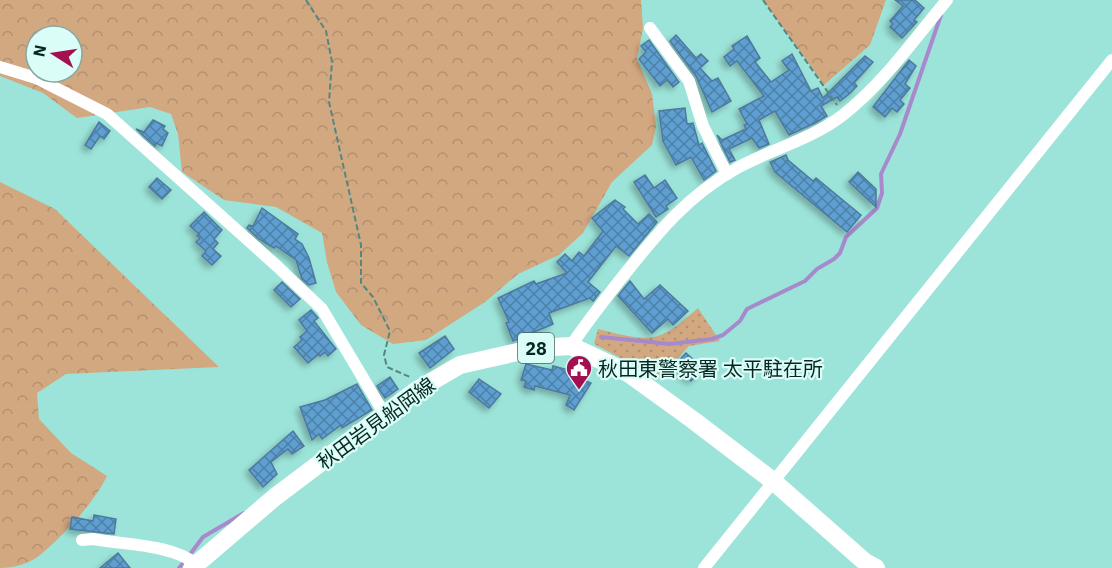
<svg xmlns="http://www.w3.org/2000/svg" width="1112" height="568" viewBox="0 0 1112 568" font-family="'IBM Plex Sans','Noto Sans JP',sans-serif">
  <style>
    .green { fill: url(#green-dots) }
    .forest { fill: url(#forest-crowns); fill-rule: evenodd }
    .lines { fill: none; stroke-linecap: round; stroke-linejoin: round }
    .stream { stroke: #a78acc; stroke-width: 4 }
    .building { fill: url(#building-cross-hatch); stroke: #4e799d; stroke-width: 1.5; filter: url(#shadow) }
    .path { stroke: #538780; stroke-width: 2; stroke-dasharray: 6 3; stroke-linecap: butt }
    .street { stroke: #fff; stroke-width: 12 }
    .primary { stroke: #fff; stroke-width: 18 }
    .labels { text-anchor: middle; dominant-baseline: central; stroke-width: 4.5; stroke-linejoin: round; paint-order: stroke }
    .shield { fill: #dafdf7; stroke: #466662; stroke-width: 1.5 }
    .shield-label { font-size: 18px; font-weight: bold; fill: #072622 }
    .poi-label { font-size: 20px; fill: #072622; stroke: #dafdf7; text-anchor: start }
    .street-label { font-size: 20px; fill: #072622; stroke: #dafdf7 }
  </style>
  <defs>
    <pattern id="green-dots" width="8" height="8" patternUnits="userSpaceOnUse" patternTransform="scale(1.5)"><rect width="8" height="8" fill="#d2a881"/><path d="M2 2h.1M6 6h.1" fill="none" stroke="#b3906f" stroke-width="1.8" stroke-linecap="round"/></pattern>
    <pattern id="forest-crowns" width="20" height="18" patternUnits="userSpaceOnUse" patternTransform="scale(1.5)"><rect width="20" height="18" fill="#d2a881"/><path d="M2 6a3 3 0 1 1 6 0M12 15a3 3 0 1 1 6 0" fill="none" stroke="#b3906f"/></pattern>
    <pattern id="building-cross-hatch" width="8" height="8" patternUnits="userSpaceOnUse" patternTransform="scale(1.5)"><rect width="8" height="8" fill="#5e9ed0"/><path d="M0 0l8 8M0 8l8-8" fill="none" stroke="#4c81a8"/></pattern>
    <filter id="shadow"><feDropShadow dx="-3.5" dy="3.5" stdDeviation="3" flood-color="#0004"/></filter>
  </defs>
  <rect width="100%" height="100%" fill="#9ce4d9"/>
  <path class="green" d="M698 308 720 341 689 346 659 378 594 344 598 329C614 333 637 340 654 337 670 334 686 318 698 308Z"/>
  <g class="forest">
    <path d="M0 0H641L643 28 637 59 652 94 656 127 652 145 612 182 583 233 559 255 518 274 485 302 426 340 393 344 361 325 336 292 327 262 322 233 276 207 224 200 182 172 178 134 171 114 150 107 77 118 43 93 0 76ZM36 36H72V72H36Z"/>
    <path d="M763 0H886L870 45 824 85Z"/>
    <path d="M0 182 55 209 219 367 66 374 37 393 39 419 71 453 107 476C94 503 63 536 40 555 29 564 13 568 0 568Z"/>
  </g>
  <g class="lines">
    <g class="stream">
      <path d="M601 337 670 344 712 339 723 335 740 321 747 309 805 281 817 269 834 259 840 253 846 237 877 208 882 193 881 174 900 134 941 15"/>
      <path d="M191 553 203 537 244 513"/>
      <path d="M179 568 185 561"/>
    </g>
  </g>
  <g class="building">
    <path d="M895 0H915L924 8 914 20 917 22 902 38 890 27 893 24 890 21 903 6Z"/>
    <path d="M676 35 696 58 701 54 708 61 700 68 712 81 718 78 731 101 712 112 696 76 670 41Z"/>
    <path d="M747 36 760 58 755 62 771 82 789 70 782 61 792 54 811 91 818 88 823 98 865 56 873 62 854 83 857 86 848 95 840 101 837 97 821 106 827 116 815 123 789 135 775 111 759 120 769 144 759 148 752 138 729 149 735 160 730 162 717 135 722 140 746 129 744 125 747 124 739 109 764 96 737 61 730 66 724 57 734 49 732 46Z"/>
    <path d="M649 40 679 82 673 87 667 80 660 86 639 59 646 52 641 46Z"/>
    <path d="M909 60 916 66 905 84 910 88 900 100 904 104 897 112 892 108 885 117 873 107Z"/>
    <path d="M685 108 687 124 693 123 699 145 702 143 716 171 704 180 691 157 676 165 663 141 659 111Z"/>
    <path d="M153 120 165 126 163 129 168 133 162 146 156 143 155 146 136 129 144 132Z"/>
    <path d="M99 122 110 131 104 139 100 136 91 149 85 145Z"/>
    <path d="M786 155 788 160 813 181 816 178 861 215 847 232 775 172 770 162Z"/>
    <path d="M858 172 876 189V207L849 182Z"/>
    <path d="M645 175 654 188 665 180 677 198 666 206 668 209 656 217 634 182Z"/>
    <path d="M157 178 171 190 162 199 149 187Z"/>
    <path d="M615 200 625 207 623 209 638 224 649 214 657 222 629 256 616 246 588 282 600 292 593 301 590 298 549 313 553 324 513 341 506 323 509 322 498 298 534 281 536 284 567 273 557 262 565 254 572 261 579 252 584 256 603 231 592 218Z"/>
    <path d="M262 208 298 234 295 239 302 244 309 258 316 283 309 285 302 279 296 260 276 246 274 248 259 239 247 228 249 225 253 226Z"/>
    <path d="M204 212 222 230 214 239 218 243 213 249 221 256 212 265 202 256 206 251 196 242 200 238 197 236 199 234 190 226Z"/>
    <path d="M630 281 644 299 660 285 688 311 673 325 668 319 652 333 618 296Z"/>
    <path d="M282 282 300 299 291 307 274 290Z"/>
    <path d="M311 310 318 318 314 321 336 349 328 356 325 352 320 356 319 354 308 363 294 347 302 340 300 337 307 331 299 320Z"/>
    <path d="M445 336 454 349 430 368 419 353Z"/>
    <path d="M686 353 703 368 691 381 674 366Z"/>
    <path d="M526 364 552 370 553 366 572 371 571 374 591 383 574 410 566 405 570 395 535 386 534 390 524 387 526 381 521 380Z"/>
    <path d="M390 377 398 389 385 398 377 386Z"/>
    <path d="M479 379 501 394 489 408 469 392Z"/>
    <path d="M357 384 372 410 342 428 341 425 322 439 319 434 312 440 300 407 325 400Z"/>
    <path d="M293 431 304 446 292 454 288 449 271 462 277 474 263 487 249 470Z"/>
    <path d="M94 515 116 519 114 534 70 529 72 517 93 521Z"/>
    <path d="M118 553 130 568H100Z"/>
  </g>
  <g class="lines">
    <g class="path">
      <path d="M306 0 326 31 332 62 329 102 361 245V283L373 297 390 331 384 355 387 367 410 377"/>
      <path d="M763 0 837 105"/>
    </g>
    <g class="street">
      <path d="M650 28 689 81 703 126 727 174"/>
      <path d="M0 67 36 78 107 114 278 267 322 309 385 415"/>
      <path d="M571 346C586 323 603 302 620 280 656 235 685 197 737 168 772 149 812 139 843 115 883 84 915 38 947 0"/>
      <path d="M82 540 93 539C125 545 171 544 196 564"/>
      <path d="M704 568 1112 60"/>
    </g>
    <path class="primary" d="M192 568 275 497 417 390 460 365 535 348 571 346 628 373 693 420 773 481 865 562 876 568"/>
  </g>
  <defs>
    <g id="civic-pin" transform="scale(1.35)"><path d="M0 17L-7.5 6A9.5 9.5 0 1 1 7.5 6Z" fill="#a4104f" stroke="#dafdf7"/><path d="M-.6-6.5H3V-4.5H.6V-3L4-1V1h2V6H-6V1h2V-1L-.6-3ZM-1.2 2.5V6h2.4V2.5Z" fill="#fff"/></g>
  </defs>
  <g fill-rule="evenodd">
    <use href="#civic-pin" x="579" y="368"/>
  </g>
  <g class="labels">
    <rect class="shield" x="518" y="333" width="36" height="30" rx="4.5"/>
    <g class="shield-label">
      <text x="536" y="348">28</text>
    </g>
    <g class="poi-label">
      <text x="598" y="368">秋田東警察署 太平駐在所</text>
    </g>
    <g class="street-label">
      <text transform="translate(376 423) rotate(-36)">秋田岩見船岡線</text>
    </g>
  </g>
  <g transform="translate(54 54) rotate(282)"><circle r="28" fill="#dafdf7" stroke="#86a7a2" stroke-width="1.5"/>
  <path d="M0-4.5L10 22L0 15L-10 22Z" fill="#a4104f"/>
  <text y="-9" font-size="16" font-weight="bold" text-anchor="middle" fill="#072622">N</text>
  </g>
</svg>
